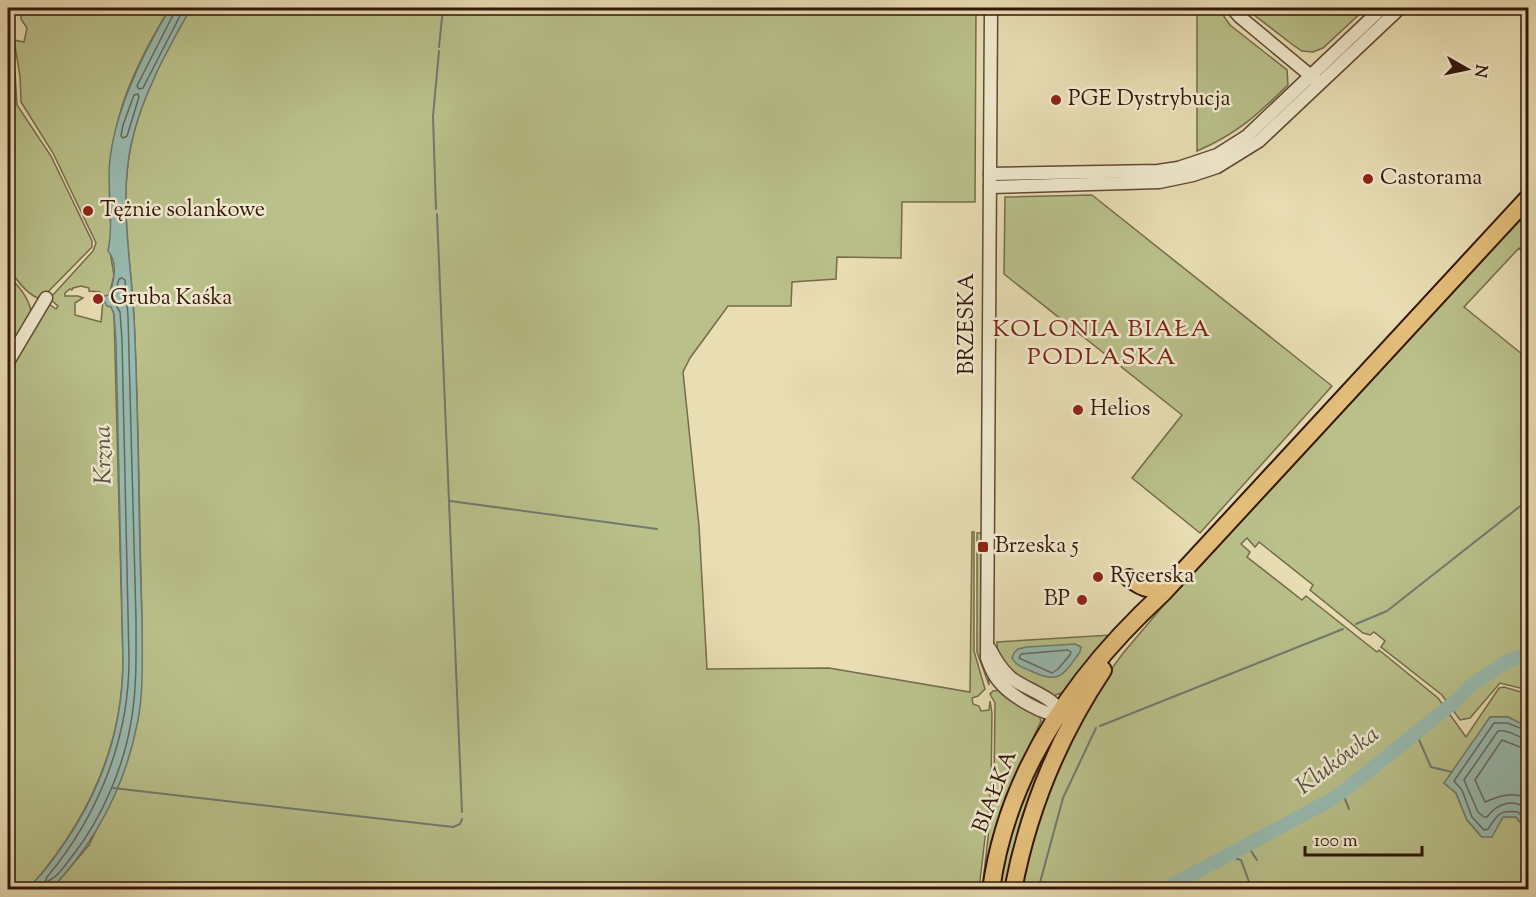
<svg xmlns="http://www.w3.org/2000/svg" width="1536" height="897" viewBox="0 0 1536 897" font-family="'Sorts Mill Goudy',serif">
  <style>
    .green { fill: #b9c08a; stroke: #766b4a; stroke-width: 1.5 }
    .water { fill: #98bbb1; stroke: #70796e; stroke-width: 1.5 }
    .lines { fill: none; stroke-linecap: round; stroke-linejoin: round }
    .shore { stroke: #66685e; stroke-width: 1.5 }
    .stream { stroke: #70796e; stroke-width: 2 }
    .river { stroke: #98bbb1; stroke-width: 14 }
    .minor-casing { stroke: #614834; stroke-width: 15 }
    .highway-casing { stroke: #34160a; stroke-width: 20 }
    .minor { stroke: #f0e9ce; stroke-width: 12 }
    .highway { stroke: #e4be7a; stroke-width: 16 }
    .poi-dot { fill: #8f2418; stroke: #f0e9ce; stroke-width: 2 }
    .labels { text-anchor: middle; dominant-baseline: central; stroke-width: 5; stroke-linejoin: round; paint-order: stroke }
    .poi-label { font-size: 22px; fill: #34160a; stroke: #f0e9ce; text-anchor: start }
    .street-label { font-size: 22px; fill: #34160a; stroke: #f0e9ce }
    .neighbourhood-label { font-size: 24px; letter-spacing: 1.5px; fill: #7a1f14; stroke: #f0e9ce }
    .water-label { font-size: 24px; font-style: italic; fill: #575044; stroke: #f0e9ce }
  </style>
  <rect width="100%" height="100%" fill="#e8ddb3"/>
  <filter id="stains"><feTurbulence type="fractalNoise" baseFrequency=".00333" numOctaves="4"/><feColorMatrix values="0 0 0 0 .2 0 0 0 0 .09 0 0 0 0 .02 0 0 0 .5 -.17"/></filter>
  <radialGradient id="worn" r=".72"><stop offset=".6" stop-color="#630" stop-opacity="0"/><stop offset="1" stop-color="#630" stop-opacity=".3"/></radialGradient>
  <g class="green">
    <path d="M21 8H170C150 40 124 89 117 126 108 164 108 202 112 240L109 246 114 275 110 292 109 295 102 297 100 292 89 291V288L81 286 73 288 72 290 70 289 65 293V296H78L83 298 75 303V315L101 322 103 300 111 306 114 314 123 660C123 746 87 821 32 885L26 889 8 890V365L49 304 56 309 58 306 52 301V296L93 251 96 243 53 153 21 102 20 76 14 40 24 42 27 28 21 19Z"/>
    <path d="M191 8H976L975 202H902L901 258 837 257 836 279 792 282 791 306H728L690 358 683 372 699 526 707 669 829 668 970 692 972 532H974V651L985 689 978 696 972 698 973 704 979 706 981 711 989 710 990 701 992 713 991 787 979 889 51 890 89 845 121 778 130 752 138 719 141 688 142 619C139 518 139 418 134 318 131 260 119 202 131 145 141 96 167 50 191 8Z"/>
    <path d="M1197 8H1218L1230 25 1287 70 1288 85C1257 115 1237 134 1197 151Z"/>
    <path d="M1245 8H1366L1323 48 1313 52 1302 51 1293 45Z"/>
    <path d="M8 30 10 33V51L15 72 17 105 51 156 92 241V247L41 299C27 296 15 278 8 267Z"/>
    <path d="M1092 195 1332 386 1200 533 1132 478 1182 415 1004 274 1005 197Z"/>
    <path d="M1528 210V256L1519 248 1464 307 1528 359V690L1500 683 1470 718 1460 720 1442 695 1381 647 1385 641 1374 632 1370 635 1363 633 1310 590 1313 585 1259 542 1255 547 1247 538 1241 544 1250 552 1247 557 1302 600 1306 596 1377 652 1379 650 1438 698 1466 737 1499 688 1504 687 1528 694V727L1508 717H1490L1469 750 1451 788 1456 793 1467 820 1482 837 1493 832 1503 817H1516L1528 832V889L1017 890 1039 809 1093 694 1124 652 1163 606Z"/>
    <path d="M8 275C18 286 32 300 31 316L8 360Z"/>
    <path d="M977 533H981L983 537 989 685 977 652Z"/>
    <path d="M1111 635 1064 692 1053 696 1015 677 998 658 997 642Z"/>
    <path d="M1001 690 1038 712 1041 721 1015 776 1003 806 984 889 982 890 994 786 995 703 990 694 993 691Z"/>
    <path d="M1058 727 1006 889 995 890 1015 806Z"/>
  </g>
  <g class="water">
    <path d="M170 8H191C167 50 141 97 131 145 119 202 131 260 134 318 139 418 138 518 142 619 142 652 144 687 138 720 126 784 96 842 51 889H26C39 879 50 864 59 851 100 794 123 729 123 660L116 340 114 314 111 307 107 306 102 297 109 295C114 282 118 263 108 251 113 226 109 201 109 174 110 120 142 54 170 8Z"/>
    <path d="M1075 644 1081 647 1080 652C1063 675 1060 685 1031 671 1024 668 1016 666 1012 658L1014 653 1018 649 1027 647Z"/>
    <path d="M1490 717H1508L1528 727V832L1516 817H1503L1492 837H1482L1467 820 1456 793 1444 783Z"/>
  </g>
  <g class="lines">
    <g class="shore">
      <path d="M174 8V13L140 80 137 86 139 89 143 88 184 8"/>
      <path d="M138 94 139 97 127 136 123 138 121 136 123 125 134 95Z"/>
      <path d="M1068 650 1071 652 1070 655 1058 669 1052 673 1019 658 1021 654Z"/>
      <path d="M1528 731 1507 723H1494L1454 781 1462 790 1472 817 1484 830 1488 829C1498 814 1499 810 1518 812L1528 823"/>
      <path d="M1528 739C1517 738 1510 729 1498 731L1464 780 1478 812 1484 817H1487C1497 803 1516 797 1528 811"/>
      <path d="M1528 748 1520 747 1502 740 1475 780 1485 802C1499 796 1513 791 1528 799"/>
      <path d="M36 890 46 880 47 877C98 816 129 739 129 660L122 340 120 312 113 300 119 279 122 278 125 280 128 316 136 619C136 651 137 684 132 716 125 764 103 817 73 855 66 864 58 877 48 881L47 890"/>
    </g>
    <g class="stream">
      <path d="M439 47 443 8"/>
      <path d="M436 209 433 116 439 51"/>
      <path d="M437 214 462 812"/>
      <path d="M450 501 657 529"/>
      <path d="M1356 624 1387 611 1528 500"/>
      <path d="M1100 726 1343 629"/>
      <path d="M1416 733 1431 767 1452 772"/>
      <path d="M113 788 453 827 460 824 462 819"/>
      <path d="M1342 792 1349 809"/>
      <path d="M1247 845 1257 860"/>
      <path d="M1227 856 1241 860 1252 890"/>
      <path d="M1023 881 1036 890"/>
      <path d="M1038 890 1063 798 1096 728"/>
    </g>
    <path class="river" d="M1163 890 1327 802 1345 790 1457 700 1470 686 1506 662 1528 653"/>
    <g class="minor-casing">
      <g id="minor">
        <path d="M991 8 987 658C990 666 992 673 998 680 1009 695 1046 718 1065 715"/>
        <path d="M1232 8 1240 17 1317 81"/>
        <path d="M990 174 1158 171 1178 168 1217 155 1247 136 1382 8"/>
        <path d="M990 187 1159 182 1193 175 1217 167 1259 141 1400 8"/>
        <path d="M8 362 46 298"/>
        <path d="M990 649C995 659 1001 669 1010 677 1025 690 1056 696 1063 717"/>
      </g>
    </g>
    <g class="highway-casing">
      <g id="highway">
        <path d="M1129 578C1144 590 1152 592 1168 582"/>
        <path d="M991 890C1007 771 1076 673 1163 593L1528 198"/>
        <path d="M1013 890C1028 811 1059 736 1103 670"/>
      </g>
    </g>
    <use href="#minor" class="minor"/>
    <use href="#highway" class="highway"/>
  </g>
  <g class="poi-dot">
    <circle cx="1056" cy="100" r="6"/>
    <circle cx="1368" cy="179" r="6"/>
    <circle cx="88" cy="211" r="6"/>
    <circle cx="98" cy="299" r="6"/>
    <circle cx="1078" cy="410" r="6"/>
    <rect x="977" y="541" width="12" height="12" rx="3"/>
    <circle cx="1098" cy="577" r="6"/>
    <circle cx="1082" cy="600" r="6"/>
  </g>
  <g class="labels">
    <g class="poi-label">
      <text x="1068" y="100">PGE Dystrybucja</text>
      <text x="1380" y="179">Castorama</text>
      <text x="100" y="211">Tężnie solankowe</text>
      <text x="110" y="299">Gruba Kaśka</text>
      <text x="1090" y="410">Helios</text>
      <text x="995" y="547">Brzeska 5</text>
      <text x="1110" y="577">Rycerska</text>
      <text x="1070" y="600" text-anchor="end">BP</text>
    </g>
    <g class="street-label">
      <text transform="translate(968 324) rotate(-90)">BRZESKA</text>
      <text transform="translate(996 792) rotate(-69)">BIAŁKA</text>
    </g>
    <g class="neighbourhood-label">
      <text x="1102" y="330">KOLONIA BIAŁA<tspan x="1102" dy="28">PODLASKA</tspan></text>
    </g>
    <g class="water-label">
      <text transform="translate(104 455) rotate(-91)">Krzna</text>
      <text transform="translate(1338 761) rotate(-37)">Klukówka</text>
    </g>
  </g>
  <rect width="1536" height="897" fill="none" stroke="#e8ddb3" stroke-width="30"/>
  <rect x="9" y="9" width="1518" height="879" fill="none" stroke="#34160a" stroke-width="3"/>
  <rect x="15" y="15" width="1506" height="867" fill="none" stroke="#34160a" stroke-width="1.5"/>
  <g transform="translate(1467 69) rotate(99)" stroke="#f0e9ce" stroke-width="4.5" paint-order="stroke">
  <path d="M0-4.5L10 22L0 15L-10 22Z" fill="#34160a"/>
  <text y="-9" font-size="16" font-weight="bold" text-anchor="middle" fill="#34160a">N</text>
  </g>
  <path d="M1305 846v9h117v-9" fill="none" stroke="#34160a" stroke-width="3"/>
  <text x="1314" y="846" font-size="18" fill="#34160a" stroke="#f0e9ce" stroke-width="4.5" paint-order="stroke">100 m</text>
  <rect width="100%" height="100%" filter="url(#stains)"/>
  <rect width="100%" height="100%" fill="url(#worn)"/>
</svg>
